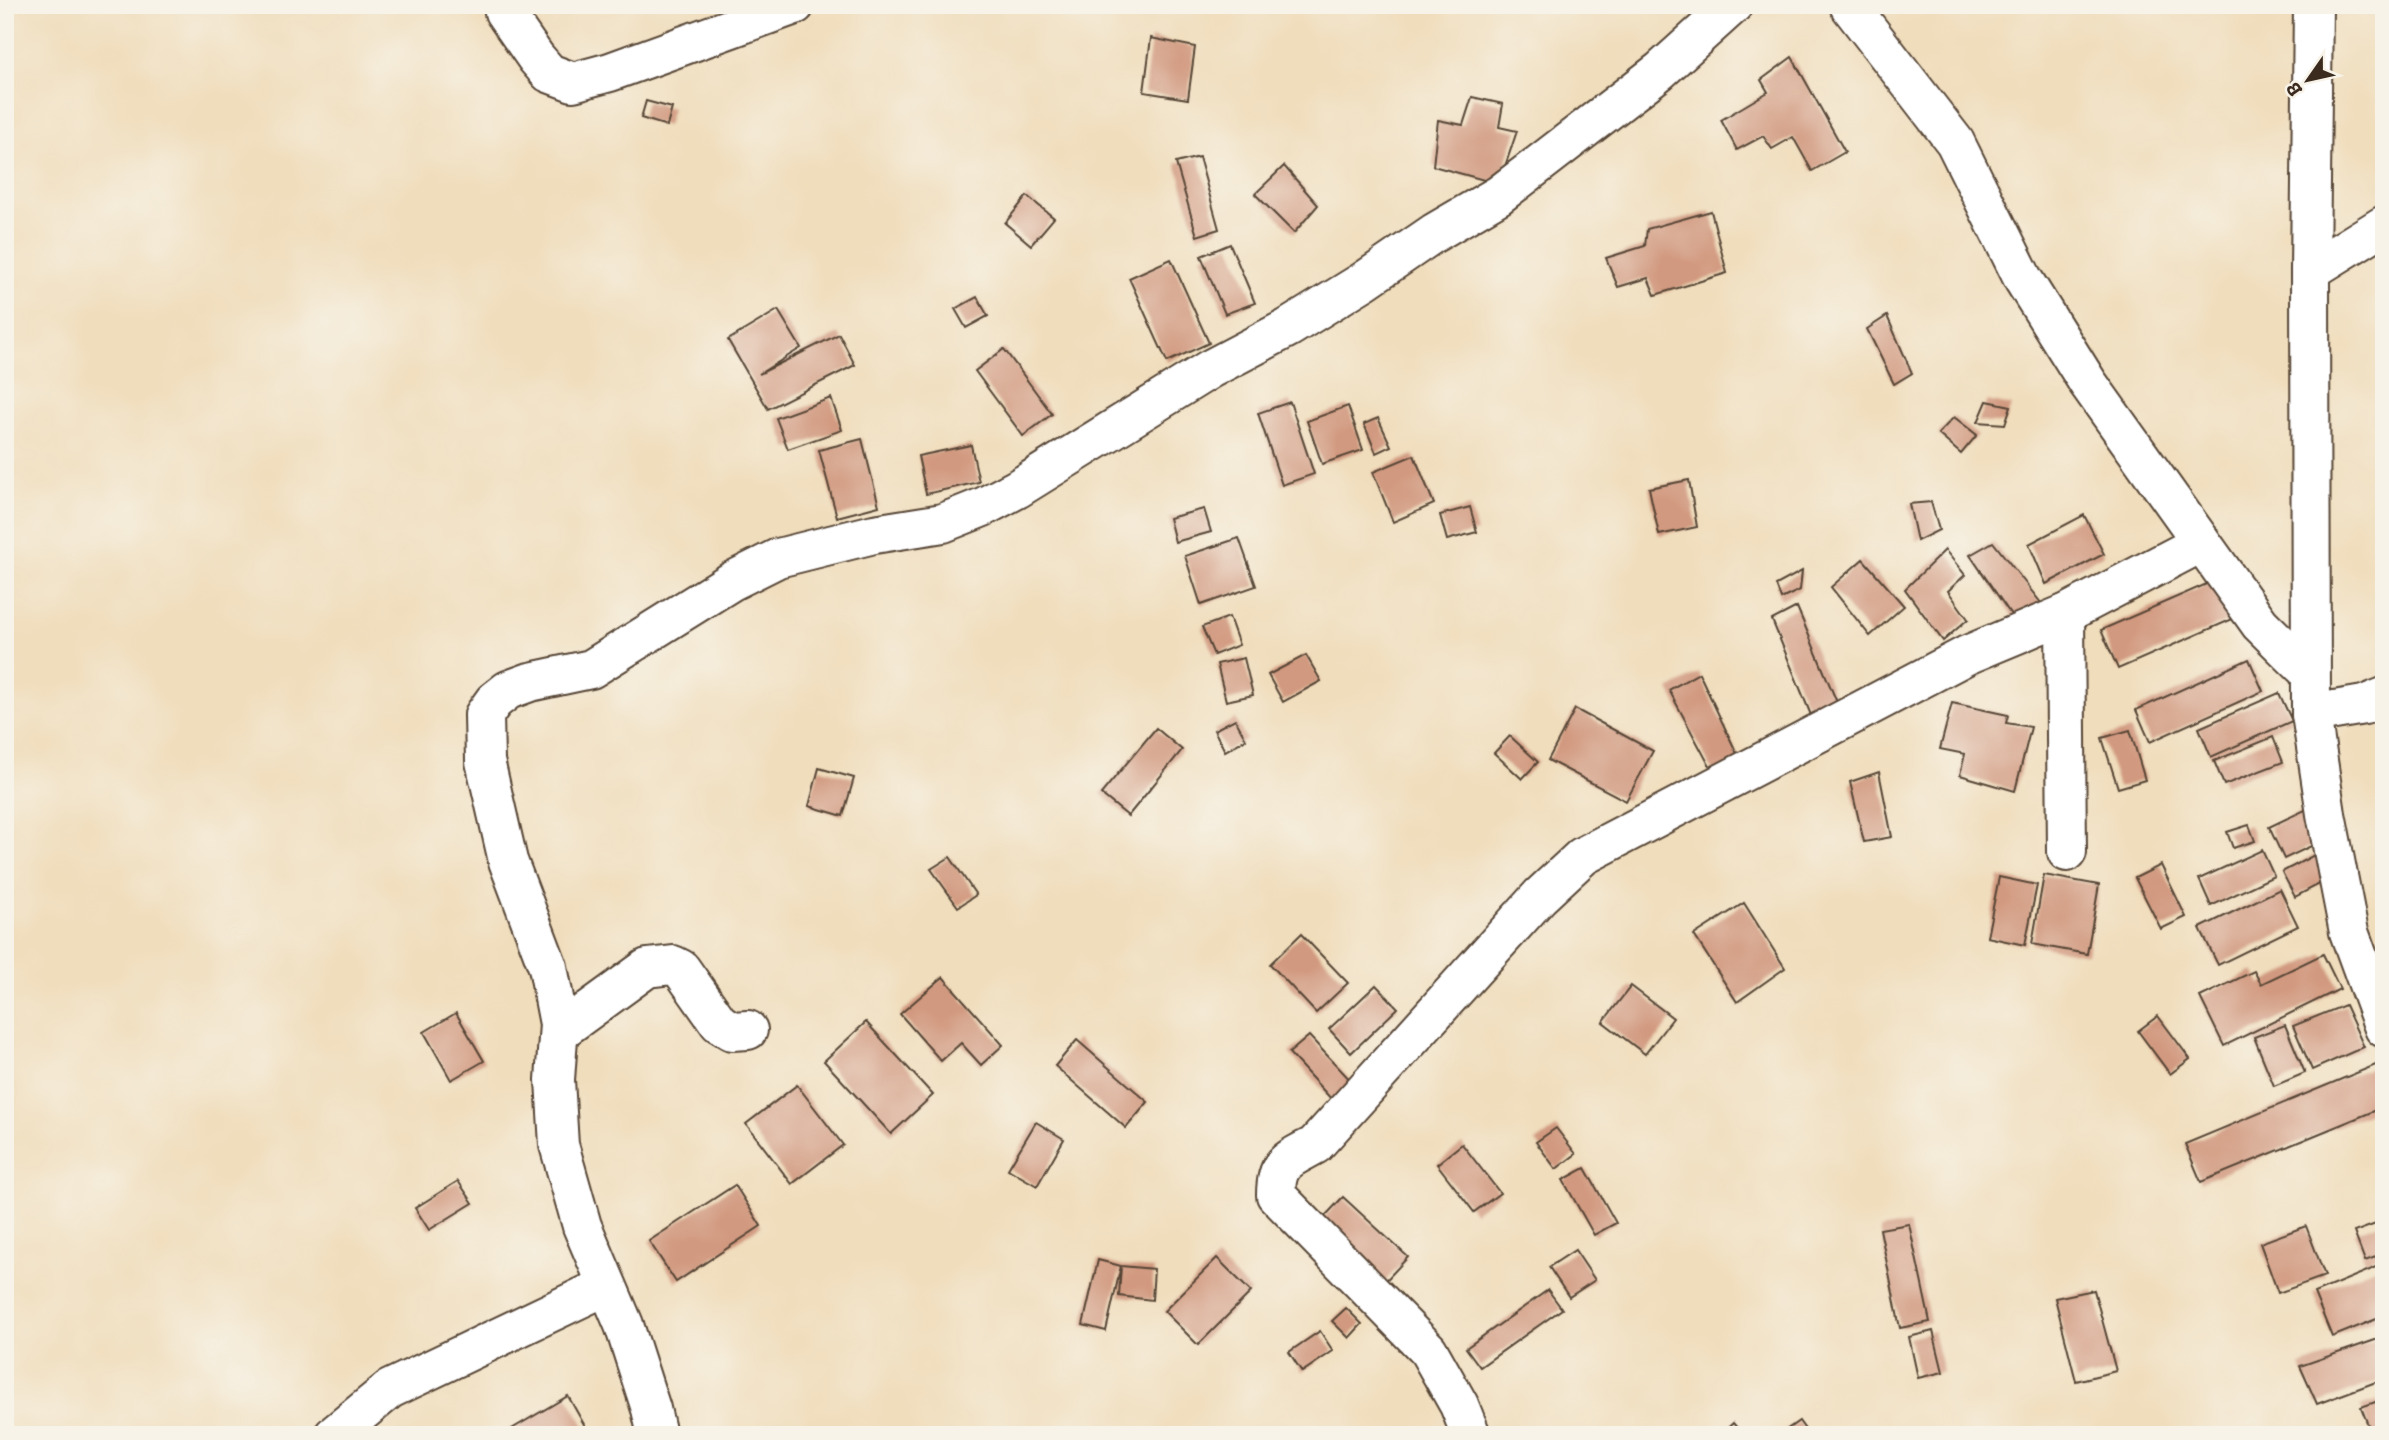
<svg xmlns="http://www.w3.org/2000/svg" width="2389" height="1440" viewBox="0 0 2389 1440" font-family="Mali,sans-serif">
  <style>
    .building { fill: #d1997f }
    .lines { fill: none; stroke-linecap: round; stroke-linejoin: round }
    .minor-casing { stroke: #564536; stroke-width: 42 }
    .minor { stroke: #fff; stroke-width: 38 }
  </style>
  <rect width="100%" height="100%" fill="#f7f3e8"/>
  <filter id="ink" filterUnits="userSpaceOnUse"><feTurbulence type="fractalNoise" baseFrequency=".0143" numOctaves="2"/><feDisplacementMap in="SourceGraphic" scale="14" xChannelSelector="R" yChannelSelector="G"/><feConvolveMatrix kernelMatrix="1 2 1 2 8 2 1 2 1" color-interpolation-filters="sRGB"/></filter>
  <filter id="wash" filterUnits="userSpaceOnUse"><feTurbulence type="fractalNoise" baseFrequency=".00686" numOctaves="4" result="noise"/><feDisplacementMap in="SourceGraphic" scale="28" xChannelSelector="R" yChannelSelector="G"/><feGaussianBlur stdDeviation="1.57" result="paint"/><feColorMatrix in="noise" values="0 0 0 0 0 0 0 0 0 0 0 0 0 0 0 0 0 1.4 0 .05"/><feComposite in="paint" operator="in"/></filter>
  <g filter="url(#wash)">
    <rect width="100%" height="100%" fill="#f0ddbc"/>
    <g id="blocks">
      <g class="building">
        <path d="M1151 38 1195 47 1188 99 1144 92Z"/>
        <path d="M1792 57 1845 152 1812 171 1793 137 1772 149 1763 136 1737 150 1721 120 1768 92 1761 80Z"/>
        <path d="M1472 97 1503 104 1499 127 1517 131 1499 184 1433 166 1438 120 1463 125Z"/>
        <path d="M646 101 672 108 667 126 641 118Z"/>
        <path d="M1199 157 1219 229 1197 236 1176 163Z"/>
        <path d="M1284 166 1318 205 1294 233 1255 194Z"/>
        <path d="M1027 196 1054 218 1031 245 1005 223Z"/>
        <path d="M1711 211 1727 273 1655 295 1648 278 1618 287 1606 258 1645 246 1647 229Z"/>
        <path d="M1230 244 1255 303 1225 314 1201 256Z"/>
        <path d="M1171 259 1209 343 1167 362 1129 278Z"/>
        <path d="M977 297 988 316 966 328 955 309Z"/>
        <path d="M778 310 801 348 759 374 839 334 855 365 768 409 728 340Z"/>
        <path d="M1887 316 1912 373 1894 384 1867 329Z"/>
        <path d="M1004 349 1052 414 1023 436 975 371Z"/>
        <path d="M831 398 842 430 788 449 776 418Z"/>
        <path d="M1987 401 2011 406 2005 424 1978 422Z"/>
        <path d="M1290 402 1314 474 1282 485 1258 413Z"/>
        <path d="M1348 406 1363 450 1322 464 1307 421Z"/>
        <path d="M1954 417 1977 435 1961 454 1938 434Z"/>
        <path d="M1378 418 1391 446 1376 453 1364 424Z"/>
        <path d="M862 439 879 506 837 517 819 450Z"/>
        <path d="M971 445 979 482 926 494 918 456Z"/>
        <path d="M1414 455 1434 504 1393 522 1373 472Z"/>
        <path d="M1689 480 1697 527 1659 535 1649 488Z"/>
        <path d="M1931 502 1939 530 1917 541 1909 504Z"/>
        <path d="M1470 507 1477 532 1447 540 1440 515Z"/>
        <path d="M1204 509 1211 532 1175 542 1169 518Z"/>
        <path d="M2084 515 2104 554 2046 584 2029 544Z"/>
        <path d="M1239 538 1256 586 1201 605 1185 556Z"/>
        <path d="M1993 542 2041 603 2016 622 1970 555Z"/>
        <path d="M1945 550 1965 575 1948 591 1968 619 1943 641 1905 589Z"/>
        <path d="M1863 559 1904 606 1870 636 1831 587Z"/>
        <path d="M1802 571 1800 590 1781 599 1776 585Z"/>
        <path d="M2218 579 2235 618 2118 669 2101 630Z"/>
        <path d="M1797 607 1841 712 1815 725 1772 620Z"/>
        <path d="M1229 617 1239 645 1214 655 1202 627Z"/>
        <path d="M1306 655 1321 681 1283 702 1268 675Z"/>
        <path d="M1244 658 1253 695 1226 701 1217 664Z"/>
        <path d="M2249 659 2263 691 2150 742 2136 710Z"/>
        <path d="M1699 673 1740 760 1715 776 1669 690Z"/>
        <path d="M2279 693 2292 721 2211 757 2199 728Z"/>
        <path d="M1952 703 2008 715 2006 723 2031 727 2015 791 1960 775 1965 754 1940 749Z"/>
        <path d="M1575 709 1653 751 1626 801 1548 760Z"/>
        <path d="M1235 719 1246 739 1225 751 1214 730Z"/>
        <path d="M1156 728 1182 750 1128 816 1101 794Z"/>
        <path d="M2130 730 2145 780 2118 788 2102 738Z"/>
        <path d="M1510 736 1538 762 1522 779 1494 753Z"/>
        <path d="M2273 737 2283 762 2224 785 2214 761Z"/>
        <path d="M819 768 854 778 843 816 809 806Z"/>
        <path d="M1879 772 1892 837 1864 842 1850 782Z"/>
        <path d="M2307 809 2322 841 2284 859 2269 827Z"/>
        <path d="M2249 825 2255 841 2233 848 2227 832Z"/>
        <path d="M2262 850 2274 876 2211 906 2199 879Z"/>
        <path d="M2316 854 2329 879 2295 897 2282 872Z"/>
        <path d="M950 857 976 895 958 907 931 869Z"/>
        <path d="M2161 865 2186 917 2161 929 2135 878Z"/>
        <path d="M2044 875 2099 885 2087 954 2032 944Z"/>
        <path d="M1999 877 2037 885 2025 945 1987 937Z"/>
        <path d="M2280 889 2298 926 2218 965 2200 928Z"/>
        <path d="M1744 903 1785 968 1737 1002 1694 935Z"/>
        <path d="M1301 934 1348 983 1316 1013 1270 964Z"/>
        <path d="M2323 954 2340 989 2224 1046 2200 997 2254 971 2261 984Z"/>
        <path d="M943 977 1003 1045 981 1065 961 1043 941 1061 900 1014Z"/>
        <path d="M1376 985 1398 1008 1351 1053 1329 1029Z"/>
        <path d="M1631 986 1673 1018 1645 1054 1603 1022Z"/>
        <path d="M2345 1005 2364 1047 2312 1070 2293 1026Z"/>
        <path d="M456 1013 484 1061 451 1080 424 1032Z"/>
        <path d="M2158 1016 2190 1059 2170 1074 2138 1031Z"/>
        <path d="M866 1022 933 1095 891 1134 824 1061Z"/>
        <path d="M2285 1025 2305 1073 2274 1086 2254 1037Z"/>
        <path d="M1309 1036 1354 1084 1334 1102 1289 1053Z"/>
        <path d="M1077 1040 1148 1102 1126 1128 1055 1066Z"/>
        <path d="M2378 1064 2384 1077V1107L2201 1182 2185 1144Z"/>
        <path d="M797 1085 843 1145 792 1184 746 1124Z"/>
        <path d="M1036 1122 1064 1139 1037 1186 1008 1169Z"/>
        <path d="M1556 1128 1576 1154 1556 1169 1536 1142Z"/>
        <path d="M1462 1144 1500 1193 1474 1212 1437 1164Z"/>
        <path d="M1585 1168 1616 1223 1594 1235 1563 1180Z"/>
        <path d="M458 1181 473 1203 429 1230 415 1208Z"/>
        <path d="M735 1185 761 1226 676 1282 649 1241Z"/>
        <path d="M1343 1197 1408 1257 1376 1291 1311 1231Z"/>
        <path d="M2384 1221V1254L2365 1261 2354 1232Z"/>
        <path d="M1909 1224 1930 1322 1900 1328 1880 1229Z"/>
        <path d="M2306 1226 2325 1276 2278 1293 2260 1243Z"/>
        <path d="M1575 1250 1595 1280 1569 1297 1549 1267Z"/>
        <path d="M1217 1258 1251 1292 1198 1345 1164 1311Z"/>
        <path d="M1098 1260 1121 1266 1154 1269 1152 1300 1119 1296 1121 1266 1106 1331 1083 1325Z"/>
        <path d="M2384 1264V1316L2332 1337 2314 1293Z"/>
        <path d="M1548 1290 1562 1309 1480 1367 1466 1348Z"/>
        <path d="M2094 1290 2116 1371 2076 1381 2055 1298Z"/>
        <path d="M1346 1308 1362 1324 1349 1338 1332 1321Z"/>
        <path d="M1320 1331 1333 1351 1302 1372 1289 1352Z"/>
        <path d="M1933 1331 1943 1372 1918 1378 1909 1337Z"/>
        <path d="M2384 1337V1379L2317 1404 2300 1366Z"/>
        <path d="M568 1396 590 1435H513L510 1430Z"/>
        <path d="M2384 1399V1435H2372L2361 1407Z"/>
        <path d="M1799 1421 1809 1435H1779Z"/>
        <path d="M1733 1423 1743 1435H1720Z"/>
      </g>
    </g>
  </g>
  <g filter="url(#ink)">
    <use href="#blocks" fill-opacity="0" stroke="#564536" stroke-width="2"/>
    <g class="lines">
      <g class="minor-casing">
        <g id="minor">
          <path d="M1849 5 1955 142 2023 279 2088 383 2260 624 2310 673"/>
          <path d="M2313 5 2310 271 2311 714 2326 814 2349 932 2384 1028"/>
          <path d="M504 12 536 58 549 73 573 82 610 72 795 5"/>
          <path d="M2310 271 2384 225"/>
          <path d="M2065 614 2067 852"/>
          <path d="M2311 714 2364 705 2384 697"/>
          <path d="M559 1032 647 968 673 965 681 969 719 1023 732 1031 748 1030"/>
          <path d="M334 1435 390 1389 606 1286"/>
          <path d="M657 1435 651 1409 624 1325 582 1226 559 1145 555 1080 559 1024 548 967 508 861 485 761 484 715 494 701 508 690 530 682 591 669 732 581 778 558 874 534 943 523 983 507 1017 489 1210 369 1288 328 1364 281 1434 233 1499 195 1660 71 1733 5"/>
          <path d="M1471 1435 1459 1405 1428 1350 1276 1195C1276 1161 1288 1160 1315 1145L1540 896 1583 856 1967 655 2065 614 2201 543"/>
        </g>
      </g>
      <use href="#minor" class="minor"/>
    </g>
  </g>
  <rect width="2389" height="1440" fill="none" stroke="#f7f3e8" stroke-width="28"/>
  <g transform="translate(2308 80) rotate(236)" stroke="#f7f3e8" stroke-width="5" paint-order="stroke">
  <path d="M0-5L12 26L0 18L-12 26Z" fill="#3b2a1e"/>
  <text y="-10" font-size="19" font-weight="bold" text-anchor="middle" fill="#3b2a1e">B</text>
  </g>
</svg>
